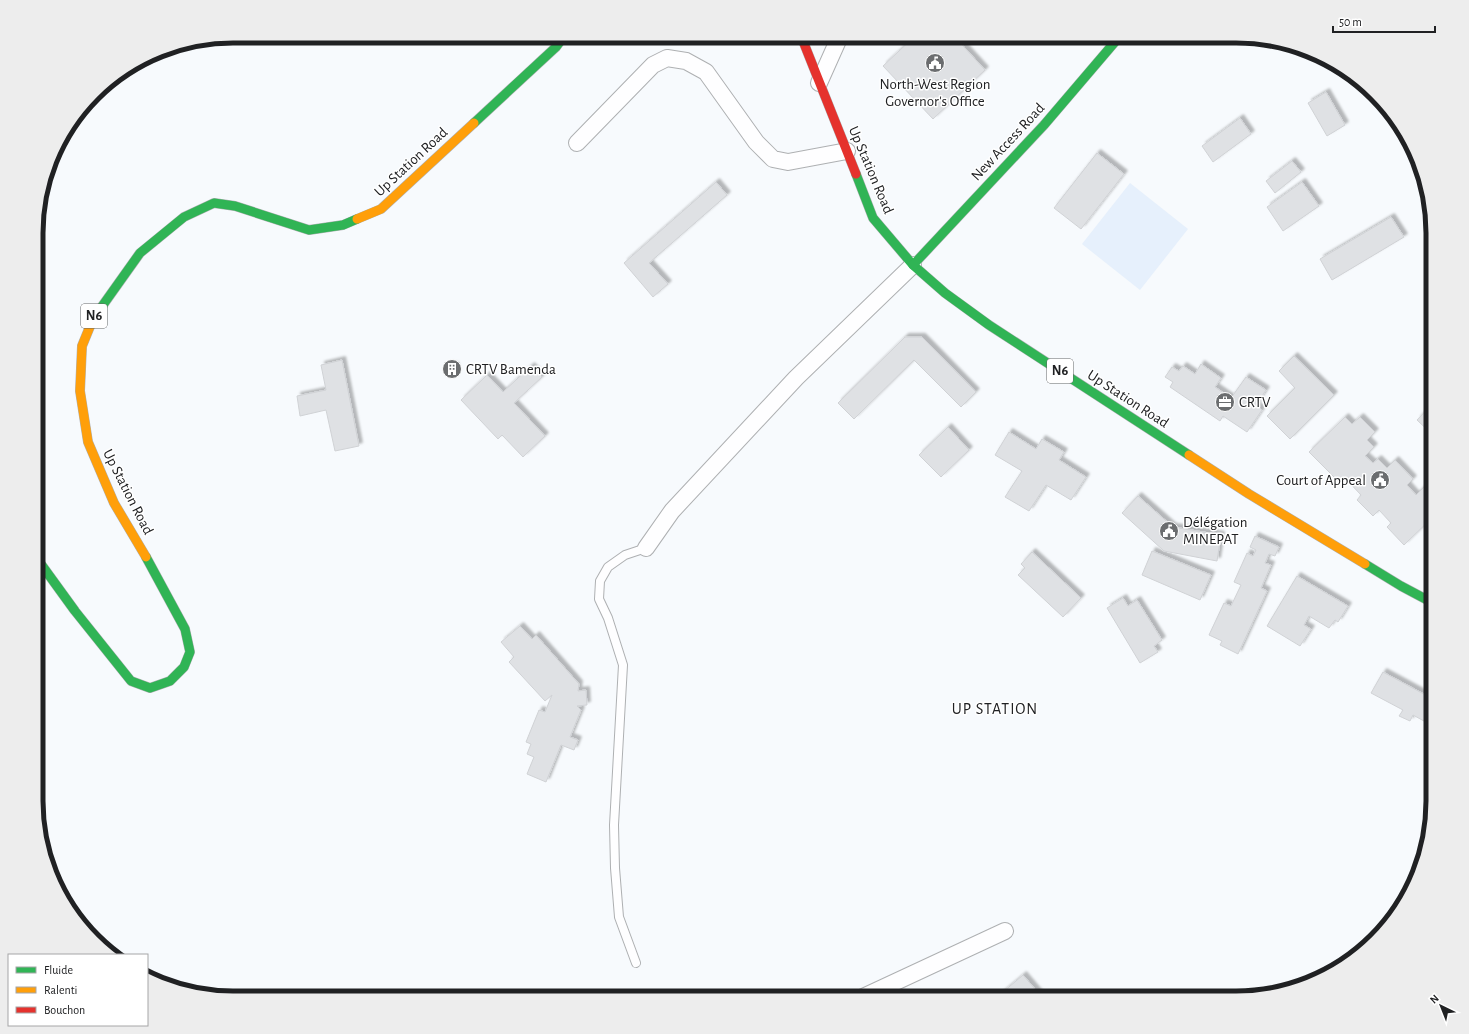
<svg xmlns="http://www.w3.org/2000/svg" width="1469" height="1034" viewBox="0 0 1469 1034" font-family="'Alegreya Sans',sans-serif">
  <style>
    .green { fill: #e6f0fc }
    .building { fill: #dfe1e4; stroke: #d0d2d5; filter: url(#shadow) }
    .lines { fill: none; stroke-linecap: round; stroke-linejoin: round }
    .lane-casing { stroke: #aeb0b2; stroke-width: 10 }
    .street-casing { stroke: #aeb0b2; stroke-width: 18 }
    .fast-casing { stroke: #aeb0b2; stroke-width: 10 }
    .slow-casing { stroke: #aeb0b2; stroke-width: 10 }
    .jam-casing { stroke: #aeb0b2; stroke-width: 10 }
    .lane { stroke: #fefeff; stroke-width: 8 }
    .street { stroke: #fefeff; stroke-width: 16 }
    .fast { stroke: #30b455; stroke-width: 9 }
    .slow { stroke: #ff9f0a; stroke-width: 9 }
    .jam { stroke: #e5322d; stroke-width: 9 }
    .labels { text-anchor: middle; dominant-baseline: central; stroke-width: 3; stroke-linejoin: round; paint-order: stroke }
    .shield { fill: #fff; stroke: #636465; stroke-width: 1 }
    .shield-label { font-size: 14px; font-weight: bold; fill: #202123 }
    .poi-label { font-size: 15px; fill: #202123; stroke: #fff; text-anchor: start }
    .street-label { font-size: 15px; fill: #202123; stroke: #fff }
    .neighbourhood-label { font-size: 16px; letter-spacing: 1px; fill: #202123; stroke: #fff }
    .rim { fill: none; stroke: #202123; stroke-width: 5 }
  </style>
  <defs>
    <filter id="shadow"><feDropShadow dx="3.5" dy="-3.5" stdDeviation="1" flood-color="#0004"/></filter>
  </defs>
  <rect width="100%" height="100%" fill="#f7fafd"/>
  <path class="green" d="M1130 183 1188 229 1140 290 1082 244Z"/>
  <g class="building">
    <path d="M915 36H954L985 70 933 119 883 66Z"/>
    <path d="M1008 36H1024L1015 44Z"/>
    <path d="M1326 92 1345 125 1327 136 1308 103Z"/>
    <path d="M1240 118 1251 134 1213 162 1202 146Z"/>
    <path d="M1097 153 1124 174 1081 229 1054 208Z"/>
    <path d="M1292 161 1301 172 1275 193 1266 181Z"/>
    <path d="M716 182 727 195 649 263 668 284 653 297 624 263Z"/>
    <path d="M1302 182 1319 206 1283 231 1267 207Z"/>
    <path d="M1391 217 1404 237 1332 280 1320 259Z"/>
    <path d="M905 337H922L976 392 961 407 914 360 854 419 838 403Z"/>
    <path d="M1294 356 1334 395 1290 439 1267 416 1295 388 1279 371Z"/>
    <path d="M342 360 359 446 335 451 326 410 300 416 297 396 326 390 321 365Z"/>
    <path d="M1201 364 1221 378 1215 387 1231 398 1246 377 1266 390 1256 405 1262 410 1247 432 1223 416 1220 421 1170 387 1173 382 1165 377 1172 367 1179 371 1183 366 1195 374Z"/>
    <path d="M449 365 455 366V372L448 371Z"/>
    <path d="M531 366 542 377 514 403 545 436 523 457 502 435 498 439 461 400 487 375 503 392Z"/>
    <path d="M1433 403V435L1417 420Z"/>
    <path d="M1345 417 1352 424 1360 417 1375 432 1367 440 1374 447 1365 456 1373 463 1378 459 1387 468 1395 460 1413 479 1407 485 1416 495 1424 487 1433 496V517L1404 545 1387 527 1391 523 1379 510 1373 516 1357 500 1361 495 1344 477 1339 482 1309 452Z"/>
    <path d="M948 427 969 450 941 477 919 455Z"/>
    <path d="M1009 432 1036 449 1042 439 1064 452 1059 460 1086 477 1071 500 1046 485 1029 511 1005 497 1022 471 995 455Z"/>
    <path d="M1138 496 1173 527 1221 535 1217 561 1164 551 1122 513Z"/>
    <path d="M1255 536 1279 547 1275 556 1269 554 1265 563 1271 565 1261 588 1267 591 1238 654 1220 645 1222 641 1209 635 1224 603 1231 606 1241 585 1234 582 1247 553 1253 556 1256 550 1250 547Z"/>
    <path d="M1152 551 1211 575 1200 600 1142 575Z"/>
    <path d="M1032 552 1081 598 1063 617 1018 575 1025 568 1021 564Z"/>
    <path d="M1297 576 1348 606 1338 622 1335 620 1329 628 1309 616 1304 625 1311 629 1300 646 1267 626Z"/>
    <path d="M1123 598 1128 606 1137 600 1162 640 1154 646 1158 652 1140 663 1107 608Z"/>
    <path d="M520 626 532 639 536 635 579 684 578 691 586 690 587 705 577 706 581 710 570 737 578 740 574 750 561 745 546 782 527 774 534 757 527 754 531 744 526 742 539 710 545 712 552 695 545 701 509 662 514 657 501 642Z"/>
    <path d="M1383 672 1433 699V726L1413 715 1410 721 1399 716 1403 710 1371 693Z"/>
    <path d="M1023 975 1040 995 1035 998H996Z"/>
  </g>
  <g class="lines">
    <g class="lane-casing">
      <path id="lane" d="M636 963 619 917 615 868 614 825 623 665 608 618 599 599 600 581 608 567 625 555 646 548"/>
    </g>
    <g class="street-casing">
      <g id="street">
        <path d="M819 83 840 36"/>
        <path d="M577 143 653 65 667 58 686 61 706 72 756 142 773 159 788 162 847 151"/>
        <path d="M646 548 672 511 796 378 913 265"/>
        <path d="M861 998 1005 931"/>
      </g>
    </g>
    <g class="fast-casing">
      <g id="fast">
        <path d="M474 123 556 47 564 36"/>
        <path d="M856 174 873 218 913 265 945 293 989 325 1189 455"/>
        <path d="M913 265 1044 125 1120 36"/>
        <path d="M93 319 140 253 184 217 214 203 235 206 309 230 343 225 357 219"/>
        <path d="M38 560 75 611 131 681 150 688 170 681 184 667 190 652 185 629 146 557"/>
        <path d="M1365 564 1401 586 1433 603"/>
      </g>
    </g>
    <g class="slow-casing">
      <g id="slow">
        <path d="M357 219 381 209 474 123"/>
        <path d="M93 319 82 346 80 391 88 442 114 503 146 557"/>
        <path d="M1189 455 1249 494 1365 564"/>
      </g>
    </g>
    <g class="jam-casing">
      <path id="jam" d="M801 36 856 174"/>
    </g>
    <use href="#lane" class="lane"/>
    <use href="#street" class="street"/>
    <use href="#fast" class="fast"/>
    <use href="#slow" class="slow"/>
    <use href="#jam" class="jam"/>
  </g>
  <defs>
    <g id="civic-disc" transform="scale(1)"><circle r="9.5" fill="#6b6d6f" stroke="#fff"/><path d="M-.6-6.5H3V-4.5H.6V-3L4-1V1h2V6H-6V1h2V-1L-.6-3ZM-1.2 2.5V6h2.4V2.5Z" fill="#fff"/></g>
    <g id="building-disc" transform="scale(1)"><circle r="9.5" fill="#6b6d6f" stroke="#fff"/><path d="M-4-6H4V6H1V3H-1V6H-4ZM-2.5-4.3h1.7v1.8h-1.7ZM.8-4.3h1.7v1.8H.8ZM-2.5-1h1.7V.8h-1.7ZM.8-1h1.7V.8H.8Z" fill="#fff"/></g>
    <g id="office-disc" transform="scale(1)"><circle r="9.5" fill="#6b6d6f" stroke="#fff"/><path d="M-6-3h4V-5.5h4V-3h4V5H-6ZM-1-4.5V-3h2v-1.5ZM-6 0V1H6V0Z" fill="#fff"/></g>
  </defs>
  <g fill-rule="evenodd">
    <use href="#civic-disc" x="935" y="63"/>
    <use href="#building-disc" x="452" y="369"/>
    <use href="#office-disc" x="1225" y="402"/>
    <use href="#civic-disc" x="1380" y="480"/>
    <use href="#civic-disc" x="1169" y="531"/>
  </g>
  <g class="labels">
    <g class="shield">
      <rect x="81" y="304" width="26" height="24" rx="3"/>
      <rect x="1047" y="359" width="26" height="24" rx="3"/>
    </g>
    <g class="shield-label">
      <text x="94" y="316">N6</text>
      <text x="1060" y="371">N6</text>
    </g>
    <g class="poi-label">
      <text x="935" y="84" text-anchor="middle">North-West Region<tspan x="935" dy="17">Governor's Office</tspan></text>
      <text x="466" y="369">CRTV Bamenda</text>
      <text x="1239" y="402">CRTV</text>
      <text x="1366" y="480" text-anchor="end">Court of Appeal</text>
      <text x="1183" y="522">Délégation<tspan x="1183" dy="17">MINEPAT</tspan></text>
    </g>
    <g class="street-label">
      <text transform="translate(1008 142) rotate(-47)">New Access Road</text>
      <text transform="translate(411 162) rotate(-43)">Up Station Road</text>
      <text transform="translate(871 170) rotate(67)">Up Station Road</text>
      <text transform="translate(1128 399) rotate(33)">Up Station Road</text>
      <text transform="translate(128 492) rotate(63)">Up Station Road</text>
    </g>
    <g class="neighbourhood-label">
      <text x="995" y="709">UP STATION</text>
    </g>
  </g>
  <path d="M0 0H1469V1034H0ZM233 43H1236A190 190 0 0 1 1426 233V801A190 190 0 0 1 1236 991H233A190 190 0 0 1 43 801V233A190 190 0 0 1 233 43Z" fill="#ededed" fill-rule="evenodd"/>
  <path class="rim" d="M233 43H1236A190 190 0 0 1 1426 233V801A190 190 0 0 1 1236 991H233A190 190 0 0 1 43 801V233A190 190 0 0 1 233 43Z"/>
  <rect x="8" y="954" width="140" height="72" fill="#ffffff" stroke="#a6a6a7"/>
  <rect x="16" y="967" width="20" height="6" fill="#30b455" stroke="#a6a6a7"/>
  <text x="44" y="974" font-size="12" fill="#202123">Fluide</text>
  <rect x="16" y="987" width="20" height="6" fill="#ff9f0a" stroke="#a6a6a7"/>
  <text x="44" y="994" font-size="12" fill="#202123">Ralenti</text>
  <rect x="16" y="1007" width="20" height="6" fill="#e5322d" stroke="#a6a6a7"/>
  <text x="44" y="1014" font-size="12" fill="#202123">Bouchon</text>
  <g transform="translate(1441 1006) rotate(317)" stroke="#ffffff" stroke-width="3" paint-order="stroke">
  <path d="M0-3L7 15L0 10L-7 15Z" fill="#202123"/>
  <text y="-6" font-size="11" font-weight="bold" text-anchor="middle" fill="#202123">N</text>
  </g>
  <path d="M1333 26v6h102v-6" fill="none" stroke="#202123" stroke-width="2"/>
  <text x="1339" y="26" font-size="12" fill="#202123" stroke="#ffffff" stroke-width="3" paint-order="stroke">50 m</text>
</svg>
